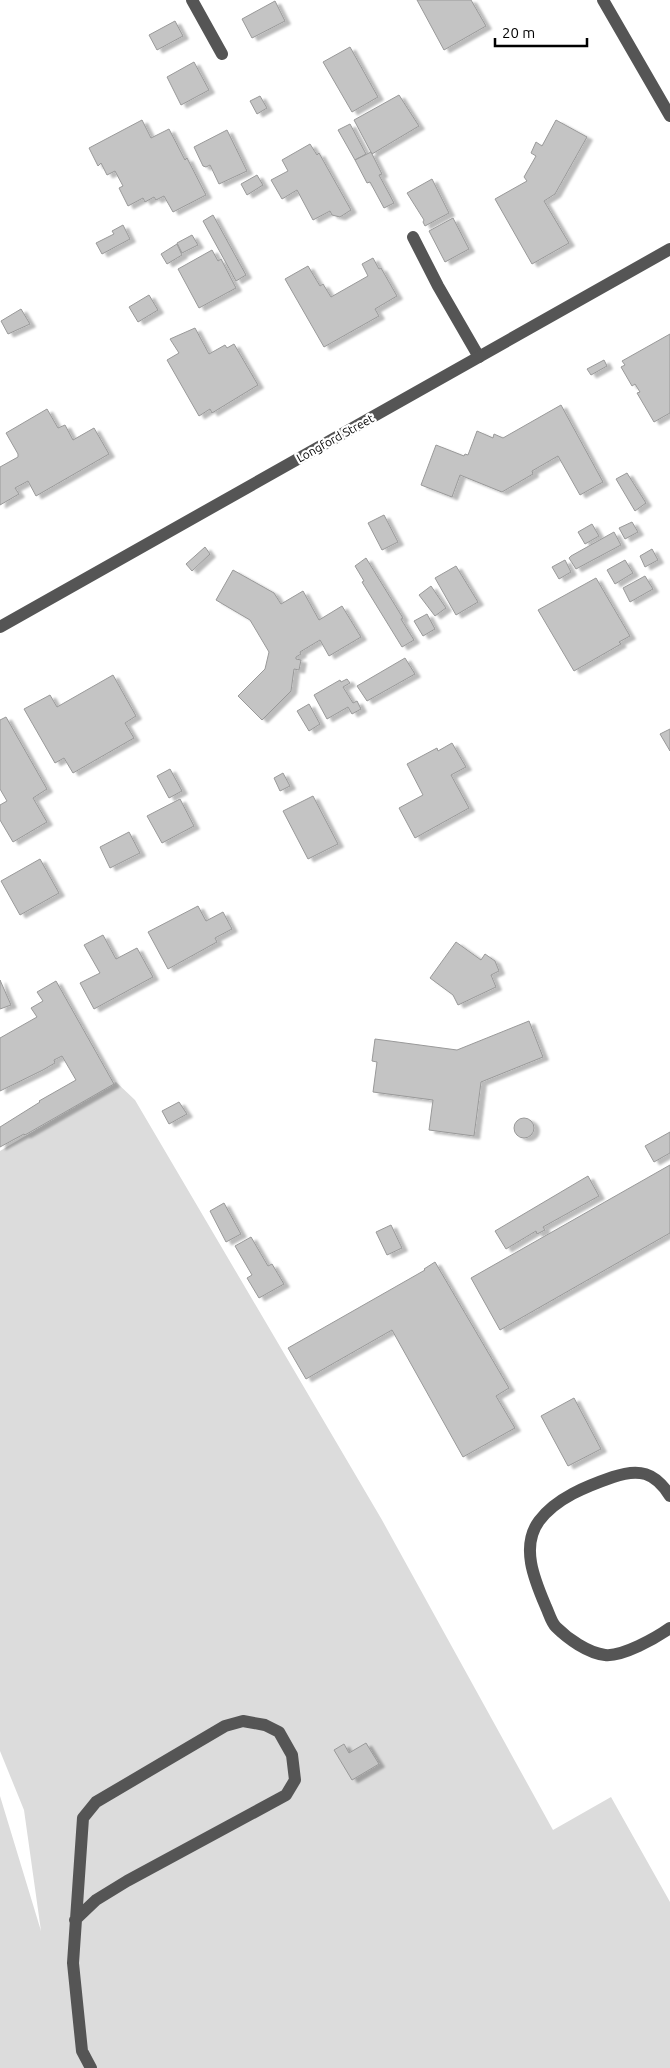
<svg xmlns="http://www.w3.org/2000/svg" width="670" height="2068" viewBox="0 0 670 2068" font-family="Ubuntu,sans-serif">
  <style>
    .green { fill: #dcdcdc }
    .building { fill: #c4c4c4; stroke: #999; filter: url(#shadow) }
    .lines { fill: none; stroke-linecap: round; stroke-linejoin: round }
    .minor { stroke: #555; stroke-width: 12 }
    .labels { text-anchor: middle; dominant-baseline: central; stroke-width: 4.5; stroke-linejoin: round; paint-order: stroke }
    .street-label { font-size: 12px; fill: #000; stroke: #fff }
  </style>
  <defs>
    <filter id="shadow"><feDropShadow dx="5.5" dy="3" stdDeviation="1" flood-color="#0004"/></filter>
  </defs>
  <rect width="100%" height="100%" fill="#fff"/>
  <path class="green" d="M116 1082 135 1100 382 1520 553 1830 611 1797 670 1902V2068H0V1796L41 1931 24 1810 0 1751V1151Z"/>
  <g class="building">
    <path d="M417 0H471L486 26 444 50Z"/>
    <path d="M275 1 285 21 252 38 242 19Z"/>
    <path d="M175 21 183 36 157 50 149 35Z"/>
    <path d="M350 47 378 97 352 112 323 62Z"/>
    <path d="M194 62 209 90 181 105 167 77Z"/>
    <path d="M399 95 419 126 372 154 354 120Z"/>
    <path d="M260 96 267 108 257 114 250 101Z"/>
    <path d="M142 120 151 138 169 129 185 160 187 158 206 195 173 212 164 196 156 200 154 197 145 202 143 198 128 206 119 188 123 186 115 171 107 175 101 163 98 166 89 148Z"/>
    <path d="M556 120 587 137 555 194 544 201 569 243 532 264 495 199 527 181 524 177 536 156 531 153 536 142 542 146Z"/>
    <path d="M350 124 366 154 355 160 338 130Z"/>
    <path d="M227 130 247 171 219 184 210 165 206 167 203 166 194 147Z"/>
    <path d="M310 144 317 155 319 153 351 210 340 217 332 215 330 211 313 220 297 190 282 199 271 180 288 171 282 160Z"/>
    <path d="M371 152 382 174 379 175 394 203 384 208 370 182 367 183 355 160Z"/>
    <path d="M257 175 263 185 247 195 241 184Z"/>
    <path d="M432 179 449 213 425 226 423 222 424 220 407 193Z"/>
    <path d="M213 215 246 275 236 281 203 221Z"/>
    <path d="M453 218 469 249 445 262 429 231Z"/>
    <path d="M123 225 130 239 102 254 96 243 114 234 112 231Z"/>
    <path d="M192 235 198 245 182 253 177 243Z"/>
    <path d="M177 244 182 255 167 264 161 254Z"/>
    <path d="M212 250 218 261 221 259 236 288 199 308 178 269Z"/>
    <path d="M373 258 379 269 381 268 397 296 375 309 379 316 324 347 285 279 308 266 320 286 323 284 331 297 368 276 362 264Z"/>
    <path d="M149 295 158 310 138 322 129 307Z"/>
    <path d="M21 309 30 324 8 334 1 321Z"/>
    <path d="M195 328 209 354 225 345 227 348 234 344 258 385 212 413 210 409 199 416 167 360 179 353 170 339Z"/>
    <path d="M670 334V413L654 422 637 393 640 392 635 384 632 386 621 367 625 365 622 361Z"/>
    <path d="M604 360 607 366 591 375 587 369Z"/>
    <path d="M561 405 603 482 580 495 558 456 532 471 533 474 502 492 460 475 452 497 421 485 436 445 464 456 465 454 468 455 477 431 493 438 494 434 503 438Z"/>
    <path d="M47 409 58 428 65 425 73 440 94 428 109 454 36 496 28 481 15 488 19 494 0 505V467L18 457V454L6 433Z"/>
    <path d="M627 473 646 503 635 511 616 479Z"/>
    <path d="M384 515 398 542 382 550 368 523Z"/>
    <path d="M632 522 638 532 625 539 619 528Z"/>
    <path d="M592 524 599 536 585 544 578 532Z"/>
    <path d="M614 532 621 545 576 569 569 558 571 556Z"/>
    <path d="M205 547 210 554 192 571 186 564Z"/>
    <path d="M652 549 658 560 645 567 640 556Z"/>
    <path d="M366 558 403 618 401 619 414 640 402 647 362 582 364 581 355 566Z"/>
    <path d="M565 560 571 572 559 579 552 567Z"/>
    <path d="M625 560 633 573 615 584 607 570Z"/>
    <path d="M456 566 478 602 456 615 435 578Z"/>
    <path d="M233 570 274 593 281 604 303 591 319 620 342 606 361 637 329 656 320 640 300 652 301 654 296 657V659L301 660 299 670 294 669 291 691 262 720 238 696 265 669 269 652 250 620 216 600Z"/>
    <path d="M645 576 653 589 630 602 623 588Z"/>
    <path d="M596 578 630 636 619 642 621 644 574 671 538 610Z"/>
    <path d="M431 586 446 608 435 616 419 595Z"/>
    <path d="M427 614 435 629 423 636 414 621Z"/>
    <path d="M405 658 415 674 367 701 357 686Z"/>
    <path d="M113 675 136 716 125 723 134 738 73 773 64 758 55 763 24 709 50 695 57 707Z"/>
    <path d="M347 679 350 683 343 687 353 703 357 701 361 709 352 714 348 707 327 719 314 695 340 680 341 682Z"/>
    <path d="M309 704 320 724 309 731 297 711Z"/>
    <path d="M6 717 47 789 33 798 47 822 13 842 0 820V805L7 801 0 789V720Z"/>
    <path d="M670 729V751L660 734Z"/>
    <path d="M452 743 466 767 451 775 469 808 415 838 399 808 423 795 407 764 437 748 438 751Z"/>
    <path d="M170 769 182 791 169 798 157 776Z"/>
    <path d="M283 773 290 786 280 791 274 778Z"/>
    <path d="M313 796 338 844 308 859 283 811Z"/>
    <path d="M180 799 194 826 162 843 147 816Z"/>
    <path d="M129 832 140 853 110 868 100 847Z"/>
    <path d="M40 859 59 893 20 915 1 881Z"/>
    <path d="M198 906 206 921 223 912 232 929 215 938 217 942 168 969 148 932Z"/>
    <path d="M103 935 116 959 137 948 153 977 94 1009 80 983 100 973 84 945Z"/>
    <path d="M456 942 481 960 485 954 495 961 499 971 491 975 496 987 458 1005 453 995 430 978Z"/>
    <path d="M0 980 11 1005 0 1009Z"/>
    <path d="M56 981 114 1084 25 1135 24 1134 0 1147V1127L40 1102 39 1101 76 1080 62 1056 54 1060 55 1063 43 1070 0 1091V1038L37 1017 31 1008 43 1001 37 992Z"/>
    <path d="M529 1021 543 1057 481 1082 474 1136 429 1130 433 1100 373 1092 377 1062 372 1061 375 1039 457 1050Z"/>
    <path d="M179 1102 187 1114 169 1124 162 1111Z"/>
    <circle cx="524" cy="1128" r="10"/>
    <path d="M670 1132V1153L654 1162 645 1146Z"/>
    <path d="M670 1165V1233L500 1330 471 1278Z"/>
    <path d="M588 1176 599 1196 543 1227 545 1230 537 1234 536 1231 506 1249 495 1231Z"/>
    <path d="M224 1203 241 1234 226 1242 210 1211Z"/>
    <path d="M391 1225 402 1248 387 1255 376 1232Z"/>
    <path d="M251 1237 268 1266 272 1264 284 1284 259 1298 247 1278 252 1275 235 1246Z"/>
    <path d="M435 1262 509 1388 496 1396 515 1428 463 1457 392 1330 306 1379 288 1348 425 1270 424 1269Z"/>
    <path d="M574 1398 601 1449 568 1466 541 1416Z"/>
    <path d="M366 1743 379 1764 352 1780 334 1750 344 1744 349 1753Z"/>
  </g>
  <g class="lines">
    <g class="minor">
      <path d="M192 0 222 54"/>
      <path d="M603 0 670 116"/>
      <path d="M413 237 438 286 479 357"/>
      <path d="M0 627 670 249"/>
      <path d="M670 1496C655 1472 639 1468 613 1477 587 1486 556 1498 539 1521 520 1547 535 1581 546 1607 549 1613 551 1622 556 1627 568 1639 588 1653 605 1655 622 1657 656 1638 670 1628"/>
      <path d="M75 1920 96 1900 127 1881 286 1795 295 1780 292 1755 279 1732 265 1725 243 1721 225 1726 96 1802 83 1818 73 1963 82 2051 91 2068"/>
    </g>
  </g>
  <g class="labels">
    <g class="street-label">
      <text transform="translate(335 438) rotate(-29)">Longford Street</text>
    </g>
  </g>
  <path d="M495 38v8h92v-8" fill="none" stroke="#000000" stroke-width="2.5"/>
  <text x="502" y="38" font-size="15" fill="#000000" stroke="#ffffff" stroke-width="4" paint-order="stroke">20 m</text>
</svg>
